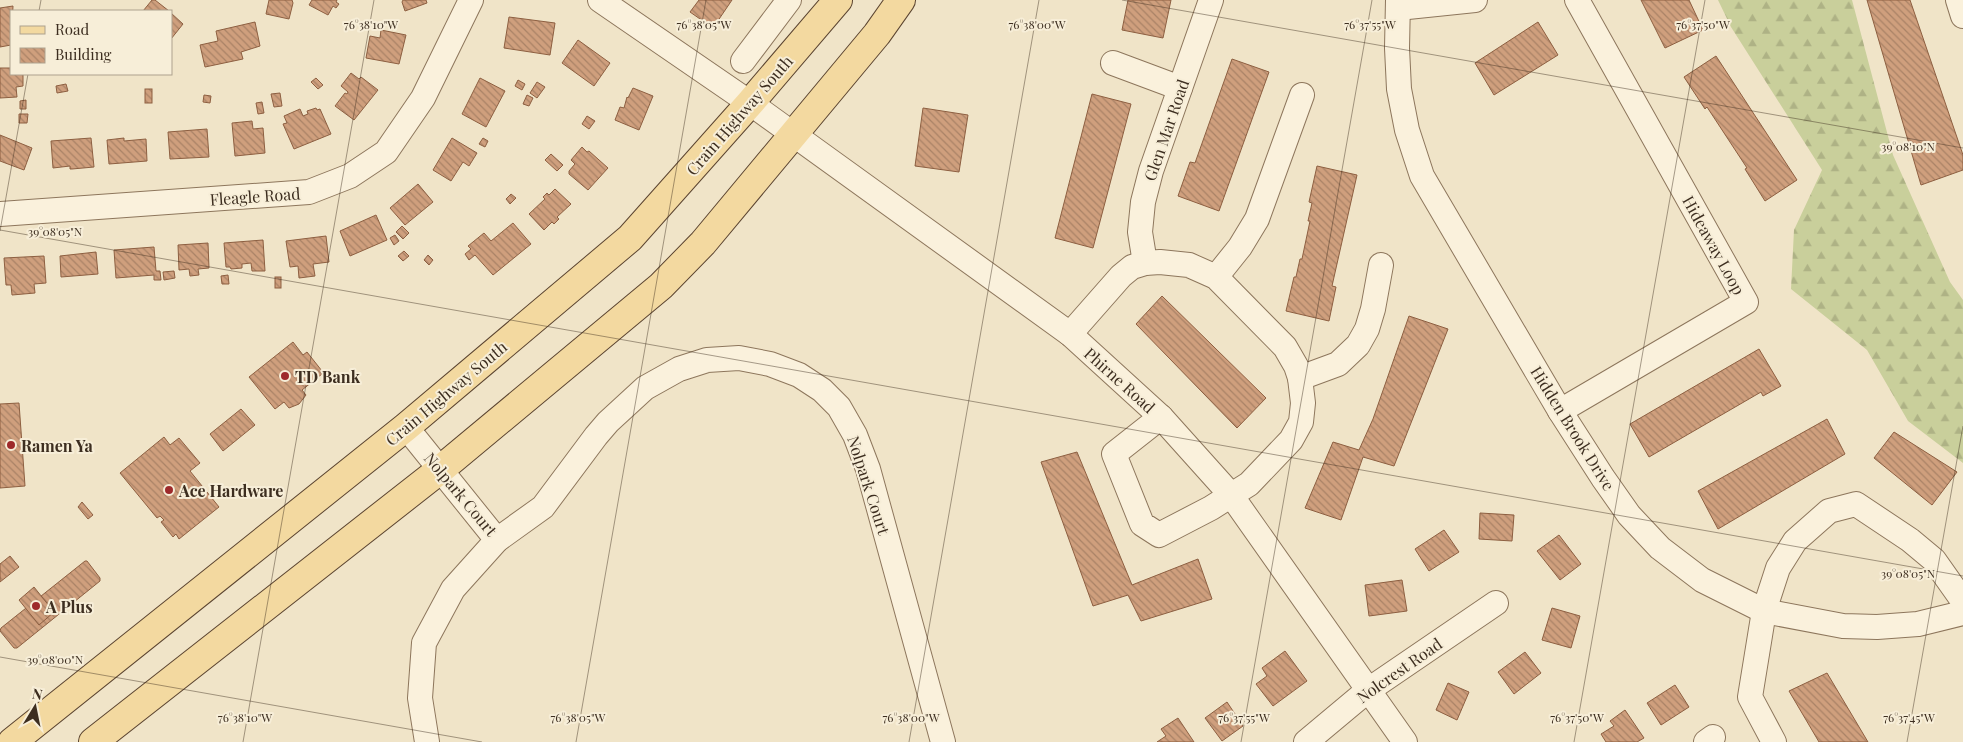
<svg xmlns="http://www.w3.org/2000/svg" width="1963" height="742" viewBox="0 0 1963 742" font-family="'Playfair Display',serif">
  <style>
    .forest { fill: url(#forest-firs) }
    .building { fill: url(#building-back-hatch); stroke: #8d5f41 }
    .lines { fill: none; stroke-linecap: round; stroke-linejoin: round }
    .minor-casing { stroke: #8d765c; stroke-width: 26 }
    .major-casing { stroke: #5b4430; stroke-width: 30 }
    .minor { stroke: #faf1dc; stroke-width: 24 }
    .major { stroke: #f3d9a0; stroke-width: 28 }
    .ticks { fill: none; stroke: #3d2e20; stroke-width: 1; stroke-opacity: 0.45 }
    .poi-dot { fill: #9e2a2b; stroke: #f7eed8; stroke-width: 2 }
    .labels { text-anchor: middle; dominant-baseline: central; stroke-width: 4; stroke-linejoin: round; paint-order: stroke }
    .street-label { font-size: 16px; fill: #3d2e20; stroke: #f7eed8 }
    .poi-label { font-size: 16px; font-weight: bold; fill: #3d2e20; stroke: #f7eed8; text-anchor: start }
    .ticks-label { font-size: 12px; text-anchor: middle; fill: #3d2e20; stroke: #f7eed8; stroke-width: 4; stroke-linejoin: round; paint-order: stroke }
  </style>
  <defs>
    <pattern id="forest-firs" width="22" height="20" patternUnits="userSpaceOnUse" patternTransform="scale(1.25)"><rect width="22" height="20" fill="#c9cf9b"/><path d="M5 1l3.5 6h-7zM16 11l3.5 6h-7z" fill="#aeb285"/></pattern>
    <pattern id="building-back-hatch" width="6" height="6" patternUnits="userSpaceOnUse" patternTransform="scale(1.25)"><rect width="6" height="6" fill="#cf9f7d"/><path d="M-1 5l2 2M0 0l6 6M5-1l2 2" fill="none" stroke="#a98266"/></pattern>
  </defs>
  <rect width="100%" height="100%" fill="#f0e4c8"/>
  <path class="forest" d="M1718 0H1852L1893 155 1950 282 1963 300V463L1908 421 1867 350 1791 289 1794 230 1822 170 1731 27Z"/>
  <g class="building">
    <path d="M152 0H155L169 11H143Z"/>
    <path d="M269 0H292L293 3 289 19 266 14Z"/>
    <path d="M312 0H337L336 2 339 4 336 8 333 6 328 15 309 5Z"/>
    <path d="M403 0H426L427 3 405 11 402 2Z"/>
    <path d="M699 0H732L713 28 690 12Z"/>
    <path d="M1128 0H1171L1163 38 1122 30Z"/>
    <path d="M1641 0H1689L1703 30 1665 48Z"/>
    <path d="M1867 0H1910L1963 155V170L1921 185Z"/>
    <path d="M13 6 11 45 0 47V8Z"/>
    <path d="M171 13 183 24 171 39Z"/>
    <path d="M509 17 555 23 550 55 504 48Z"/>
    <path d="M255 22 260 46 241 52 243 59 205 67 200 45 218 41 216 31Z"/>
    <path d="M1538 22 1558 55 1494 95 1475 63Z"/>
    <path d="M381 30 406 35 399 64 366 58 370 36 380 38Z"/>
    <path d="M578 40 610 63 594 86 562 63Z"/>
    <path d="M1716 56 1797 180 1765 201 1745 169 1747 168 1707 107 1705 109 1684 77Z"/>
    <path d="M1232 59 1269 72 1219 211 1178 196 1190 162 1195 163Z"/>
    <path d="M0 68H11V74H23V86L16 87 17 97 0 98Z"/>
    <path d="M351 73 359 79 361 77 378 90 354 120 335 106 345 93 347 94 348 92 341 86Z"/>
    <path d="M316 78 323 85 318 89 311 82Z"/>
    <path d="M480 78 505 91 486 127 462 114Z"/>
    <path d="M518 80 525 84 522 90 515 86Z"/>
    <path d="M537 82 545 87 537 98 530 93Z"/>
    <path d="M66 84 68 91 57 93 56 86Z"/>
    <path d="M633 88 653 96 639 130 615 120 620 107 624 108 627 97 628 98Z"/>
    <rect x="145" y="89" width="7" height="14"/>
    <path d="M280 93 282 106 274 107 271 94Z"/>
    <path d="M1092 94 1131 104 1093 248 1055 238Z"/>
    <path d="M204 95 211 96 210 103 203 102Z"/>
    <path d="M527 95 533 98 529 106 523 104Z"/>
    <path d="M26 100V109H20V101Z"/>
    <path d="M262 102 264 113 258 114 256 103Z"/>
    <path d="M316 108 317 110 320 109 331 134 294 149 283 124 287 123 284 116 300 109 303 116 308 114 307 111Z"/>
    <path d="M923 108 968 115 959 172 915 166Z"/>
    <path d="M19 114H28L27 123H19Z"/>
    <path d="M587 116 595 121 589 129 582 124Z"/>
    <path d="M252 121 253 129 263 128 265 153 235 156 232 123Z"/>
    <path d="M207 129 209 157 170 159 168 132Z"/>
    <path d="M0 135 32 148 24 170 0 161Z"/>
    <path d="M91 138 94 167 72 169H70V166L53 168 51 141Z"/>
    <path d="M124 138V141L146 139 147 161 109 164 107 140Z"/>
    <path d="M452 138 477 153 469 166 463 162 451 181 433 170Z"/>
    <path d="M483 138 488 141 485 147 479 144Z"/>
    <path d="M582 147 587 152 589 151 608 168 588 190 569 174V171L575 164 571 160Z"/>
    <path d="M551 154 563 165 557 171 545 160Z"/>
    <path d="M1317 166 1357 175 1332 286 1336 287 1329 321 1286 311 1294 277H1296L1300 259H1302L1310 221H1308L1312 203 1309 202Z"/>
    <path d="M418 184 433 202 405 225 390 208Z"/>
    <path d="M555 189 571 204 557 217 559 219 554 224 552 222 544 230 529 214 545 199 543 197 547 193 549 195Z"/>
    <path d="M511 194 516 198 510 204 506 199Z"/>
    <path d="M376 215 387 240 350 256 340 231Z"/>
    <path d="M513 223 531 244 493 275 475 255 469 260 465 254 471 249 468 246 484 233 491 241Z"/>
    <path d="M402 226 409 233 403 239 396 232Z"/>
    <path d="M395 235 399 241 394 245 390 238Z"/>
    <path d="M326 236 329 262 313 264 315 276 299 278 298 266 290 267 286 241Z"/>
    <path d="M263 240 265 271H252L251 263 242 264V268L231 269 230 267H226L224 243Z"/>
    <path d="M208 243 209 268 198 269 199 275 190 276 189 269 179 270 178 245Z"/>
    <path d="M154 247 156 271H160L161 280H154V275L116 278 114 250Z"/>
    <path d="M404 251 409 256 403 261 398 256Z"/>
    <path d="M96 252 98 274 61 277 60 256Z"/>
    <path d="M428 255 433 260 429 265 424 260Z"/>
    <path d="M44 256 46 283 34 284 35 293 12 295 11 285H6L4 258Z"/>
    <path d="M174 271 175 278 164 280 163 272Z"/>
    <path d="M228 275 229 284H222L221 276Z"/>
    <rect x="275" y="277" width="6" height="11"/>
    <path d="M1162 296 1266 398 1237 428 1136 324Z"/>
    <path d="M1409 316 1448 329 1394 466 1363 457 1341 520 1305 508 1333 442 1359 450 1373 419Z"/>
    <path d="M293 342 303 355 307 352 322 371 320 372 322 374 302 390 306 395 299 404 289 408 284 402 275 409 249 377Z"/>
    <path d="M1759 349 1781 386 1763 396 1761 392 1649 457 1630 424Z"/>
    <path d="M19 403 25 486 0 488V404Z"/>
    <path d="M241 409 255 425 223 451 210 434Z"/>
    <path d="M1827 419 1845 454 1718 529 1698 491Z"/>
    <path d="M1894 432 1957 472 1932 505 1874 458Z"/>
    <path d="M164 437 170 445 179 438 200 463 190 471 219 507 179 539 176 534 173 537 161 522 164 520 160 516 157 518 120 473Z"/>
    <path d="M1077 452 1132 585 1198 559 1212 599 1141 621 1128 595 1093 606 1041 462Z"/>
    <path d="M82 502 93 515 88 519 78 507Z"/>
    <path d="M1480 513 1514 515 1512 541 1479 539Z"/>
    <path d="M1444 530 1459 552 1429 571 1415 549Z"/>
    <path d="M1559 535 1581 564 1560 580 1537 551Z"/>
    <path d="M10 556 19 567 0 582V564Z"/>
    <path d="M85 561H87L100 578V581L17 648H14L0 631 1 628Z"/>
    <path d="M1402 580 1407 611 1369 616 1365 585Z"/>
    <path d="M34 587 54 612 39 625 19 600Z"/>
    <path d="M1552 608 1580 616 1571 648 1542 640Z"/>
    <path d="M1285 651 1307 681 1273 706 1256 684 1267 676 1262 668Z"/>
    <path d="M1525 652 1541 673 1514 694 1498 672Z"/>
    <path d="M1827 673 1868 742H1819L1789 691Z"/>
    <path d="M1448 683 1469 692 1457 720 1436 710Z"/>
    <path d="M1675 685 1689 707 1661 725 1647 703Z"/>
    <path d="M1227 702 1243 726 1222 741 1205 718Z"/>
    <path d="M1625 710 1644 738 1637 742H1606L1601 734 1614 726 1610 721Z"/>
    <path d="M1178 718 1194 742H1157L1166 736 1161 729Z"/>
  </g>
  <g class="lines">
    <g class="minor-casing">
      <g id="minor">
        <path d="M600 0 750 103 1070 334 1161 417 1231 495 1405 742"/>
        <path d="M1398 0 1397 48 1399 89 1407 130 1422 176 1560 411 1603 478 1629 515 1660 548 1702 580 1764 611 1843 626 1877 627 1918 624 1963 613"/>
        <path d="M1958 0 1963 16"/>
        <path d="M1398 8 1475 0"/>
        <path d="M743 61 789 0"/>
        <path d="M1113 63 1180 88"/>
        <path d="M0 214 309 192 350 176 386 152 423 98 471 0"/>
        <path d="M1145 263 1140 232 1143 202 1151 171 1211 0"/>
        <path d="M1216 277 1240 247 1257 219 1302 95"/>
        <path d="M1070 334 1121 276 1132 267 1145 263 1160 262 1189 265 1216 277 1285 347 1296 366 1300 378 1303 403 1301 422 1291 440 1249 484 1211 508 1159 535 1142 524 1114 454 1161 417"/>
        <path d="M1300 378 1338 364 1358 345 1367 329 1373 309 1381 265"/>
        <path d="M1560 411 1746 302 1577 0"/>
        <path d="M406 427 497 540"/>
        <path d="M427 742 420 698 424 643 453 589 497 540 543 507 596 436 608 422 645 388 679 369 707 360 739 358 770 364 799 375 822 390 839 407 855 435 868 469 943 742"/>
        <path d="M1306 742 1367 691 1496 603"/>
        <path d="M1706 742 1713 737"/>
        <path d="M1774 742 1750 697 1764 611 1778 568 1795 541 1829 511 1856 504 1910 540 1934 560 1963 601"/>
      </g>
    </g>
    <g class="major-casing">
      <g id="major">
        <path d="M12 742 406 427 630 238 750 103 838 0"/>
        <path d="M93 742 441 469 661 286 703 243 877 34 901 0"/>
      </g>
    </g>
    <use href="#minor" class="minor"/>
    <use href="#major" class="major"/>
  </g>
  <path class="ticks" d="M1122 0 1963 148M39 11 41 0M0 230 1963 576M0 231 28 74M0 657 482 742M243 742 374 0M576 742 706 0M909 742 1039 0M1241 742 1372 0M1574 742 1705 0M1907 742 1963 426"/>
  <g class="poi-dot">
    <circle cx="285" cy="376" r="5"/>
    <circle cx="11" cy="445" r="5"/>
    <circle cx="169" cy="490" r="5"/>
    <circle cx="36" cy="606" r="5"/>
  </g>
  <g class="labels">
    <g class="street-label">
      <text transform="translate(739 115) rotate(-49)">Crain Highway South</text>
      <text transform="translate(1166 130) rotate(-71)">Glen Mar Road</text>
      <text transform="translate(255 196) rotate(-4)">Fleagle Road</text>
      <text transform="translate(1714 245) rotate(61)">Hideaway Loop</text>
      <text transform="translate(1120 380) rotate(42)">Phirne Road</text>
      <text transform="translate(446 393) rotate(-40)">Crain Highway South</text>
      <text transform="translate(1573 428) rotate(58)">Hidden Brook Drive</text>
      <text transform="translate(869 485) rotate(72)">Nolpark Court</text>
      <text transform="translate(461 494) rotate(50)">Nolpark Court</text>
      <text transform="translate(1399 670) rotate(-35)">Nolcrest Road</text>
    </g>
    <g class="poi-label">
      <text x="295" y="376">TD Bank</text>
      <text x="21" y="445">Ramen Ya</text>
      <text x="179" y="490">Ace Hardware</text>
      <text x="46" y="606">A Plus</text>
    </g>
  </g>
  <g class="ticks-label">
    <text x="371" y="29">76°38'10"W</text>
    <text x="704" y="29">76°38'05"W</text>
    <text x="1037" y="29">76°38'00"W</text>
    <text x="1370" y="29">76°37'55"W</text>
    <text x="1703" y="29">76°37'50"W</text>
    <text x="1908" y="151">39°08'10"N</text>
    <text x="55" y="236">39°08'05"N</text>
    <text x="1908" y="578">39°08'05"N</text>
    <text x="55" y="664">39°08'00"N</text>
    <text x="245" y="722">76°38'10"W</text>
    <text x="578" y="722">76°38'05"W</text>
    <text x="911" y="722">76°38'00"W</text>
    <text x="1244" y="722">76°37'55"W</text>
    <text x="1577" y="722">76°37'50"W</text>
    <text x="1909" y="722">76°37'45"W</text>
  </g>
  <rect x="10" y="10" width="162" height="65" fill="#f7eed8" stroke="#ada18e"/>
  <rect x="20" y="26" width="25" height="8" fill="#f3d9a0" stroke="#ada18e"/>
  <text x="55" y="35" font-size="15" fill="#3d2e20">Road</text>
  <rect x="20" y="48" width="25" height="15" fill="url(#building-back-hatch)" stroke="#ada18e"/>
  <text x="55" y="60" font-size="15" fill="#3d2e20">Building</text>
  <g transform="translate(35 707) rotate(10)" stroke="#f7eed8" stroke-width="4" paint-order="stroke">
  <path d="M0-4L9 19L0 12L-9 19Z" fill="#3d2e20"/>
  <text y="-8" font-size="14" font-weight="bold" text-anchor="middle" fill="#3d2e20">N</text>
  </g>
</svg>
